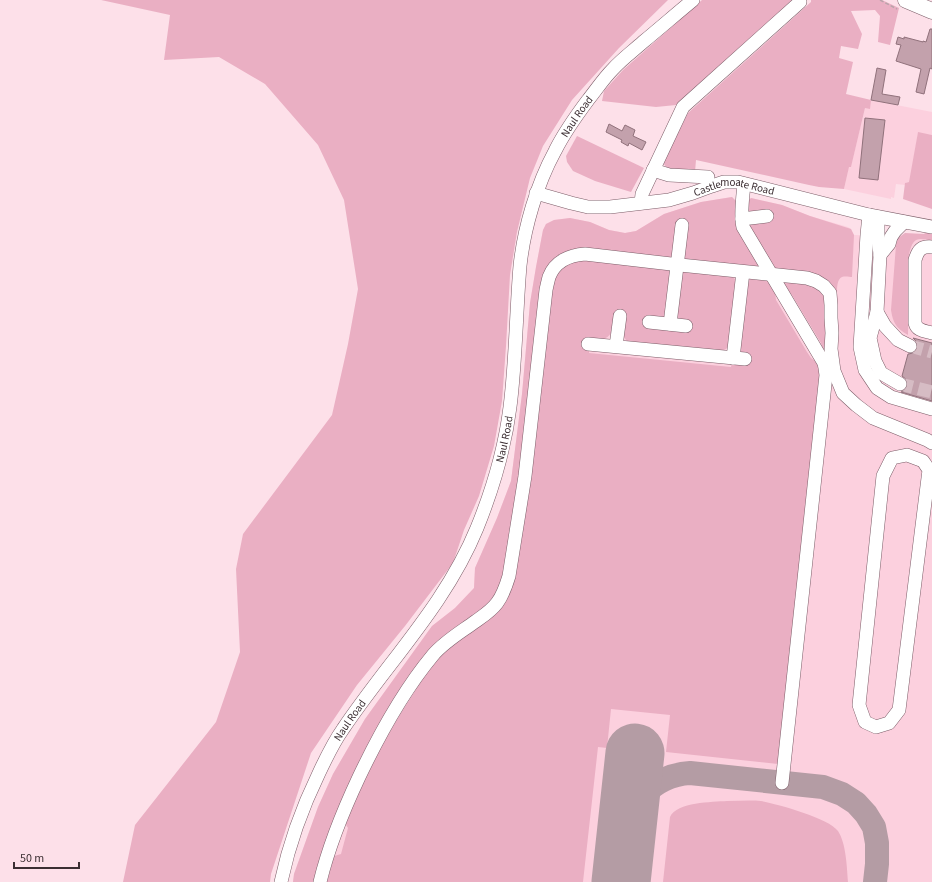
<svg xmlns="http://www.w3.org/2000/svg" width="932" height="882" viewBox="0 0 932 882" font-family="'Source Sans 3',sans-serif">
  <style>
    .built { fill: #fcd0de }
    .green { fill: #eaafc3 }
    .lines { fill: none; stroke-linecap: round; stroke-linejoin: round }
    .taxiway { stroke: #b49ca4; stroke-width: 24 }
    .runway { stroke: #b49ca4; stroke-width: 59 }
    .building { fill: #c3a1ac; stroke: #90717b }
    .minor-tunnel { stroke: #d6bcc4; stroke-width: 13; stroke-dasharray: 13 6; stroke-linecap: butt }
    .minor-casing { stroke: #7c5d68; stroke-width: 14 }
    .major-casing { stroke: #7c5d68; stroke-width: 17 }
    .path { stroke: #baa3aa; stroke-width: 1.5; stroke-dasharray: 4 2; stroke-linecap: butt }
    .minor { stroke: #fff; stroke-width: 13 }
    .major { stroke: #fff; stroke-width: 16 }
    .labels { text-anchor: middle; dominant-baseline: central; stroke-width: 3.5; stroke-linejoin: round; paint-order: stroke }
    .street-label { font-size: 11px; fill: #3b2e32; stroke: #fde0e9 }
  </style>
  <rect width="100%" height="100%" fill="#fde0e9"/>
  <g class="built">
    <path d="M871 100 932 112V135L918 133 910 182 905 183V185L896 184 894 198 891 197V199L844 189 849 166H851L865 108Z"/>
    <path d="M732 197 737 203H746L751 198 782 205 810 216 848 227 851 229 854 235 886 236 915 240 920 238 932 241V882H293L294 874 318 807 333 774 365 719 432 626 455 608 474 588 475 568 497 518 511 481 522 394 530 303 536 267 543 230 546 224 554 220 570 218 590 222 609 230 625 233 636 231 664 214 701 202Z"/>
  </g>
  <g class="green">
    <path d="M101 0H668L619 48 572 100 543 146 530 178 517 232 510 275 506 346 502 401 494 446 479 496 464 530 453 563 405 626 357 685 311 753 271 874 270 882H123L135 825 216 722 240 652 236 569 243 534 332 415 348 344 358 289 344 200 318 145 265 84 219 57 164 60 170 15Z"/>
    <path d="M702 0H793L676 105 656 107 602 101 604 91 623 70Z"/>
    <path d="M811 0H882L899 8 890 45 878 42 880 16 875 10 851 11 862 34 858 49 841 46 839 58 853 62 846 94 871 100 870 109 865 108 851 167H849L844 189 819 187 809 185 696 160 695 172 668 169 663 163 688 113 811 2Z"/>
    <path d="M918 132 932 135V209L903 199 905 183 909 182Z"/>
    <path d="M577 136 644 168 631 192 595 181 573 171 567 162 566 156Z"/>
    <path d="M732 197 736 201C736 208 734 214 735 220 736 232 755 258 762 270L685 260 676 251 671 260 580 250 551 263 517 491 501 585 488 606 408 681 315 882H293L294 874 318 807 333 774 365 719 432 626 455 608 474 588 475 568 497 518 511 481 522 394 530 303 536 267 543 230 546 224 554 220 570 218 590 222 609 230 625 233 636 231 664 214 701 202Z"/>
    <path d="M751 198 782 205 810 216 851 229 854 235 852 277C850 277 845 276 842 277 837 279 837 288 837 293L830 285 774 270 747 227V217L746 203Z"/>
    <path d="M926 232 932 233V241C917 237 913 238 909 254L908 335C896 328 893 323 891 310L896 245 898 238 905 233 924 234Z"/>
    <path d="M584 259 672 269 676 320 680 274 684 270 730 275 736 280 731 344 726 349 720 352 630 344 626 340 622 334 613 329C608 341 601 340 590 340L589 353 731 367 746 283 750 279H752L769 281 775 292 776 300 807 352 811 358 817 362 821 373 778 764 666 752 670 715 611 709 607 748 598 747 583 882H327L334 856 341 854 348 828 345 823 367 775 381 747 396 721 427 672 437 659 449 647 497 610 553 276 568 263Z"/>
    <path d="M779 280 802 283 815 287 822 292 828 304 825 358 821 343 792 295 786 289Z"/>
    <path d="M727 801C738 801 750 800 761 801 777 804 829 818 838 831 846 843 847 867 848 882H663L670 817C677 802 712 802 727 801Z"/>
  </g>
  <g class="lines">
    <path class="taxiway" d="M628 821C633 813 637 804 643 796 654 782 672 774 690 773L823 787 842 794 856 803 866 814 874 827 877 843V864L875 882"/>
    <path class="runway" d="M621 882 635 753"/>
  </g>
  <g class="building">
    <path d="M930 29H932V69L930 68 924 94 916 92 921 69 896 61 901 45 896 44 898 37 904 39V37L923 42V41L926 42Z"/>
    <path d="M877 68 886 70 882 94 900 97 898 105 871 100Z"/>
    <path d="M865 118 885 120 878 180 859 178Z"/>
    <path d="M609 124 622 131 625 125 635 130 633 136 646 142 642 150 629 143 628 146 621 142 622 140 606 132Z"/>
    <path d="M913 338 932 343V401L901 392 904 391 907 388 908 384 907 380 902 376 908 354 914 353 917 349 918 346 917 342Z"/>
  </g>
  <g class="lines">
    <g class="minor-tunnel">
      <path d="M910 346 932 352"/>
      <path d="M900 384 932 392"/>
    </g>
    <g class="minor-casing">
      <g id="minor">
        <path d="M653 170 669 175 708 177"/>
        <path d="M744 184C743 195 740 216 743 227L824 363 825 368 826 375 782 783"/>
        <path id="s1" d="M536 193 571 203 588 207H610L669 200 693 193 712 186 724 182H738L869 215 932 227"/>
        <path d="M641 203 642 194 683 107 800 2"/>
        <path d="M869 215 867 235 860 347 865 370 877 388 891 397 932 409"/>
        <path d="M878 217V235L880 255 877 312 870 338 875 361 881 373 900 384"/>
        <path d="M742 219 767 216"/>
        <path d="M932 247C921 246 918 250 915 260V323C917 331 925 331 932 333"/>
        <path d="M880 255 889 244 891 237 895 231 904 222"/>
        <path d="M877 312 885 326 898 340 910 346"/>
        <path d="M649 322 686 326"/>
        <path d="M670 324 682 225"/>
        <path d="M588 344 745 359"/>
        <path d="M616 346 620 316"/>
        <path d="M733 358 743 272"/>
        <path d="M907 455 923 461 929 470 899 710 889 723 876 727 865 722 859 705 883 476 892 458Z"/>
        <path id="s2" d="M281 882C289 844 302 808 319 773 326 758 333 743 343 729 388 662 446 604 477 528 492 491 505 447 510 407 516 360 516 313 520 266 524 228 537 184 555 151 564 133 576 116 588 100 596 90 604 78 613 69 622 59 633 51 643 42 660 28 676 14 693 0"/>
        <path d="M320 882C329 845 343 811 359 777 379 735 403 691 433 655 445 641 461 632 476 621 483 616 491 611 497 603 503 595 506 586 509 576L525 476 546 290C547 285 548 281 549 277 555 261 570 255 585 254L680 265 807 278 816 281 824 286 830 293 831 305V318L832 333 831 349 834 371 843 393 856 405 873 418 927 440 932 443"/>
      </g>
    </g>
    <g class="major-casing">
      <path id="major" d="M906 0 932 11"/>
    </g>
    <path class="path" d="M880 0 897 9"/>
    <use href="#minor" class="minor"/>
    <use href="#major" class="major"/>
  </g>
  <g class="labels">
    <g class="street-label">
      <text stroke="none"><textPath href="#s2" startOffset="837">Naul Road</textPath></text>
      <text stroke="none"><textPath href="#s1" startOffset="203">Castlemoate Road</textPath></text>
      <text stroke="none"><textPath href="#s2" startOffset="501">Naul Road</textPath></text>
      <text stroke="none"><textPath href="#s2" startOffset="177">Naul Road</textPath></text>
    </g>
  </g>
  <path d="M14 862v6h65v-6" fill="none" stroke="#3b2e32" stroke-width="2"/>
  <text x="20" y="862" font-size="12" fill="#3b2e32" stroke="#fde0e9" stroke-width="3" paint-order="stroke">50 m</text>
</svg>
